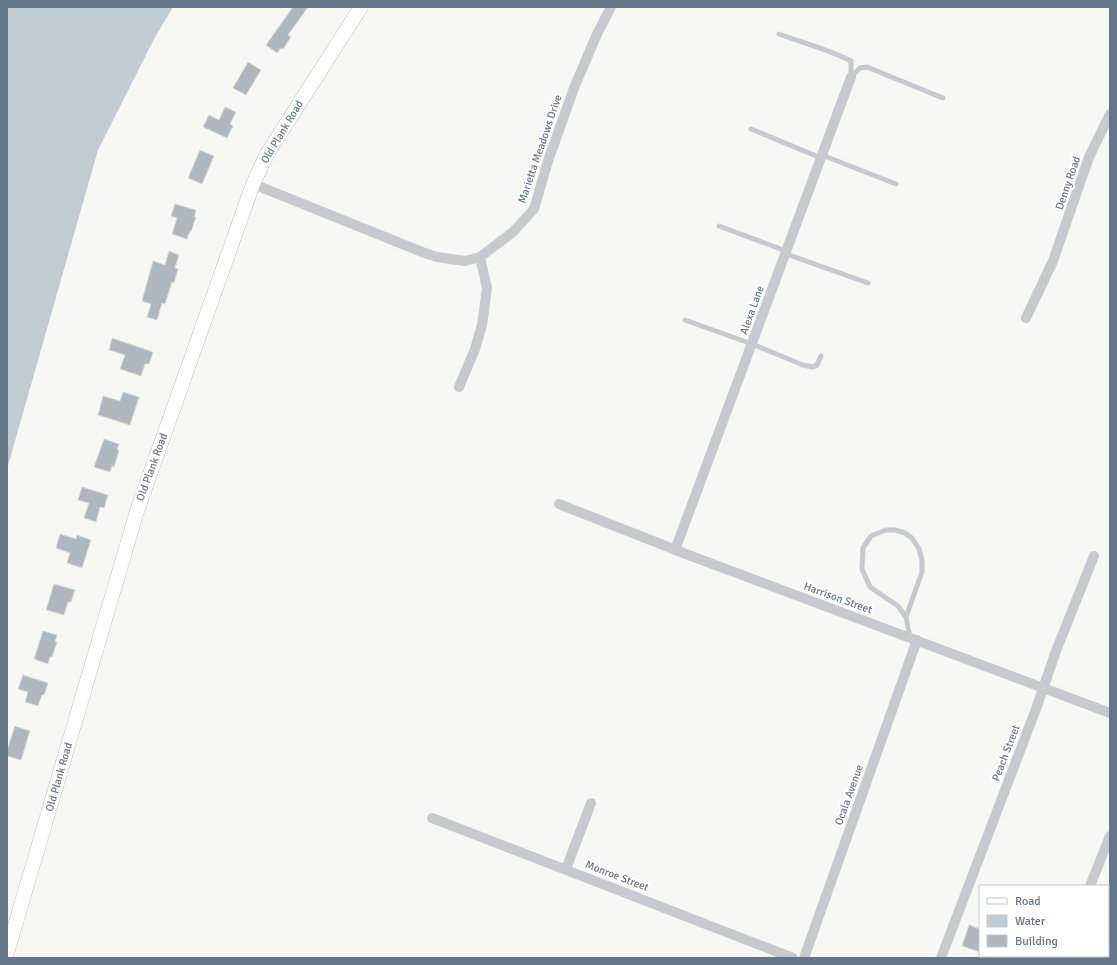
<svg xmlns="http://www.w3.org/2000/svg" width="1117" height="965" viewBox="0 0 1117 965" font-family="Signika,sans-serif">
  <style>
    .water { fill: #c0ccd2 }
    .building { fill: #afb7be; stroke: #d9d9d6 }
    .lines { fill: none; stroke-linecap: round; stroke-linejoin: round }
    .secondary-casing { stroke: #babfc4; stroke-width: 15 }
    .lane { stroke: #c6cace; stroke-width: 5 }
    .street { stroke: #c6cace; stroke-width: 10 }
    .secondary { stroke: #fff; stroke-width: 14 }
    .labels { text-anchor: middle; dominant-baseline: central; stroke-width: 4; stroke-linejoin: round; paint-order: stroke }
    .street-label { font-size: 11px; fill: #637688; stroke: #fff }
  </style>
  <rect width="100%" height="100%" fill="#f7f7f4"/>
  <path class="water" d="M7 7H173L154 39 98 150 7 469Z"/>
  <g class="building">
    <path d="M293 7H308L288 35 291 37 283 49 281 48 277 53 266 45Z"/>
    <path d="M248 62 261 70 246 95 233 88Z"/>
    <path d="M225 107 236 112 230 124 233 126 227 138 203 127 209 115 219 120Z"/>
    <path d="M200 150 214 156 202 184 188 178Z"/>
    <path d="M175 204 196 210 194 217H196L191 232 190 231 187 239 172 234 177 218 171 216Z"/>
    <path d="M169 251 179 255 175 268 178 269 174 283 172 282 165 304 162 303 157 320 147 317 151 304 142 301 153 261 165 265Z"/>
    <path d="M112 338 153 352 149 364H145L141 376 120 369 125 355 109 350Z"/>
    <path d="M123 392 139 397 130 425 98 415 103 396 120 401Z"/>
    <path d="M104 439 119 444 117 449 119 451 114 467 112 466 110 472 94 467Z"/>
    <path d="M82 487 108 495 104 508 100 507 96 522 84 518 89 503 78 500Z"/>
    <path d="M60 534 76 539 77 535 91 540 82 568 67 563 70 553 56 548Z"/>
    <path d="M54 584 75 590 71 602H68L64 615 46 610Z"/>
    <path d="M43 631 57 635 55 642H57L52 657H50L48 664 34 659Z"/>
    <path d="M23 675 48 683 44 695H42L38 706 25 702 28 692 18 689Z"/>
    <path d="M15 726 30 731 21 760 7 756V750Z"/>
    <path d="M969 925 980 929V952L962 946Z"/>
  </g>
  <g class="lines">
    <g class="secondary-casing">
      <path id="secondary" d="M7 953 137 511 253 184 267 154 361 7"/>
    </g>
    <g class="lane">
      <path d="M779 34C803 43 828 49 851 61V77"/>
      <path d="M851 77 860 68 867 67 943 98"/>
      <path d="M751 129 821 158"/>
      <path d="M822 155 896 184"/>
      <path d="M719 226 786 251"/>
      <path d="M786 254 868 283"/>
      <path d="M685 320 752 344 803 365 813 367 817 365 821 356"/>
      <path d="M906 617 922 572V560L919 549 912 538 905 533 895 530H886L871 536 863 548 862 569 870 587 898 606 906 617 910 638"/>
    </g>
    <g class="street">
      <path d="M253 184 422 252 437 257 465 261 480 257 513 232 534 209 548 161 574 88 597 34 611 7"/>
      <path d="M1026 318 1053 261 1089 157 1110 114"/>
      <path d="M459 387 475 349 482 325 487 288 480 257"/>
      <path d="M559 504 686 554 1110 713"/>
      <path d="M675 550 851 77"/>
      <path d="M432 818 793 958"/>
      <path d="M566 869 591 803"/>
      <path d="M1090 886 1110 836"/>
      <path d="M804 958 917 640"/>
      <path d="M941 958 1036 709 1056 651 1094 556"/>
      <path d="M1060 958 1061 956"/>
    </g>
    <use href="#secondary" class="secondary"/>
  </g>
  <g class="labels">
    <g class="street-label">
      <text transform="translate(282 132) rotate(-59)">Old Plank Road</text>
      <text transform="translate(540 149) rotate(-71)">Marietta Meadows Drive</text>
      <text transform="translate(1068 183) rotate(-71)">Denny Road</text>
      <text transform="translate(752 310) rotate(-70)">Alexa Lane</text>
      <text transform="translate(152 467) rotate(-70)">Old Plank Road</text>
      <text transform="translate(838 598) rotate(20)">Harrison Street</text>
      <text transform="translate(1006 753) rotate(-69)">Peach Street</text>
      <text transform="translate(59 777) rotate(-74)">Old Plank Road</text>
      <text transform="translate(849 795) rotate(-70)">Ocala Avenue</text>
      <text transform="translate(617 876) rotate(21)">Monroe Street</text>
    </g>
  </g>
  <rect width="1117" height="965" fill="none" stroke="#637688" stroke-width="16"/>
  <rect x="979" y="885" width="130" height="72" fill="#ffffff" stroke="#c1c8cf"/>
  <rect x="987" y="898" width="20" height="6" fill="#ffffff" stroke="#c1c8cf"/>
  <text x="1015" y="905" font-size="12" fill="#637688">Road</text>
  <rect x="987" y="915" width="20" height="12" fill="#c0ccd2" stroke="#c1c8cf"/>
  <text x="1015" y="925" font-size="12" fill="#637688">Water</text>
  <rect x="987" y="935" width="20" height="12" fill="#afb7be" stroke="#c1c8cf"/>
  <text x="1015" y="945" font-size="12" fill="#637688">Building</text>
</svg>
